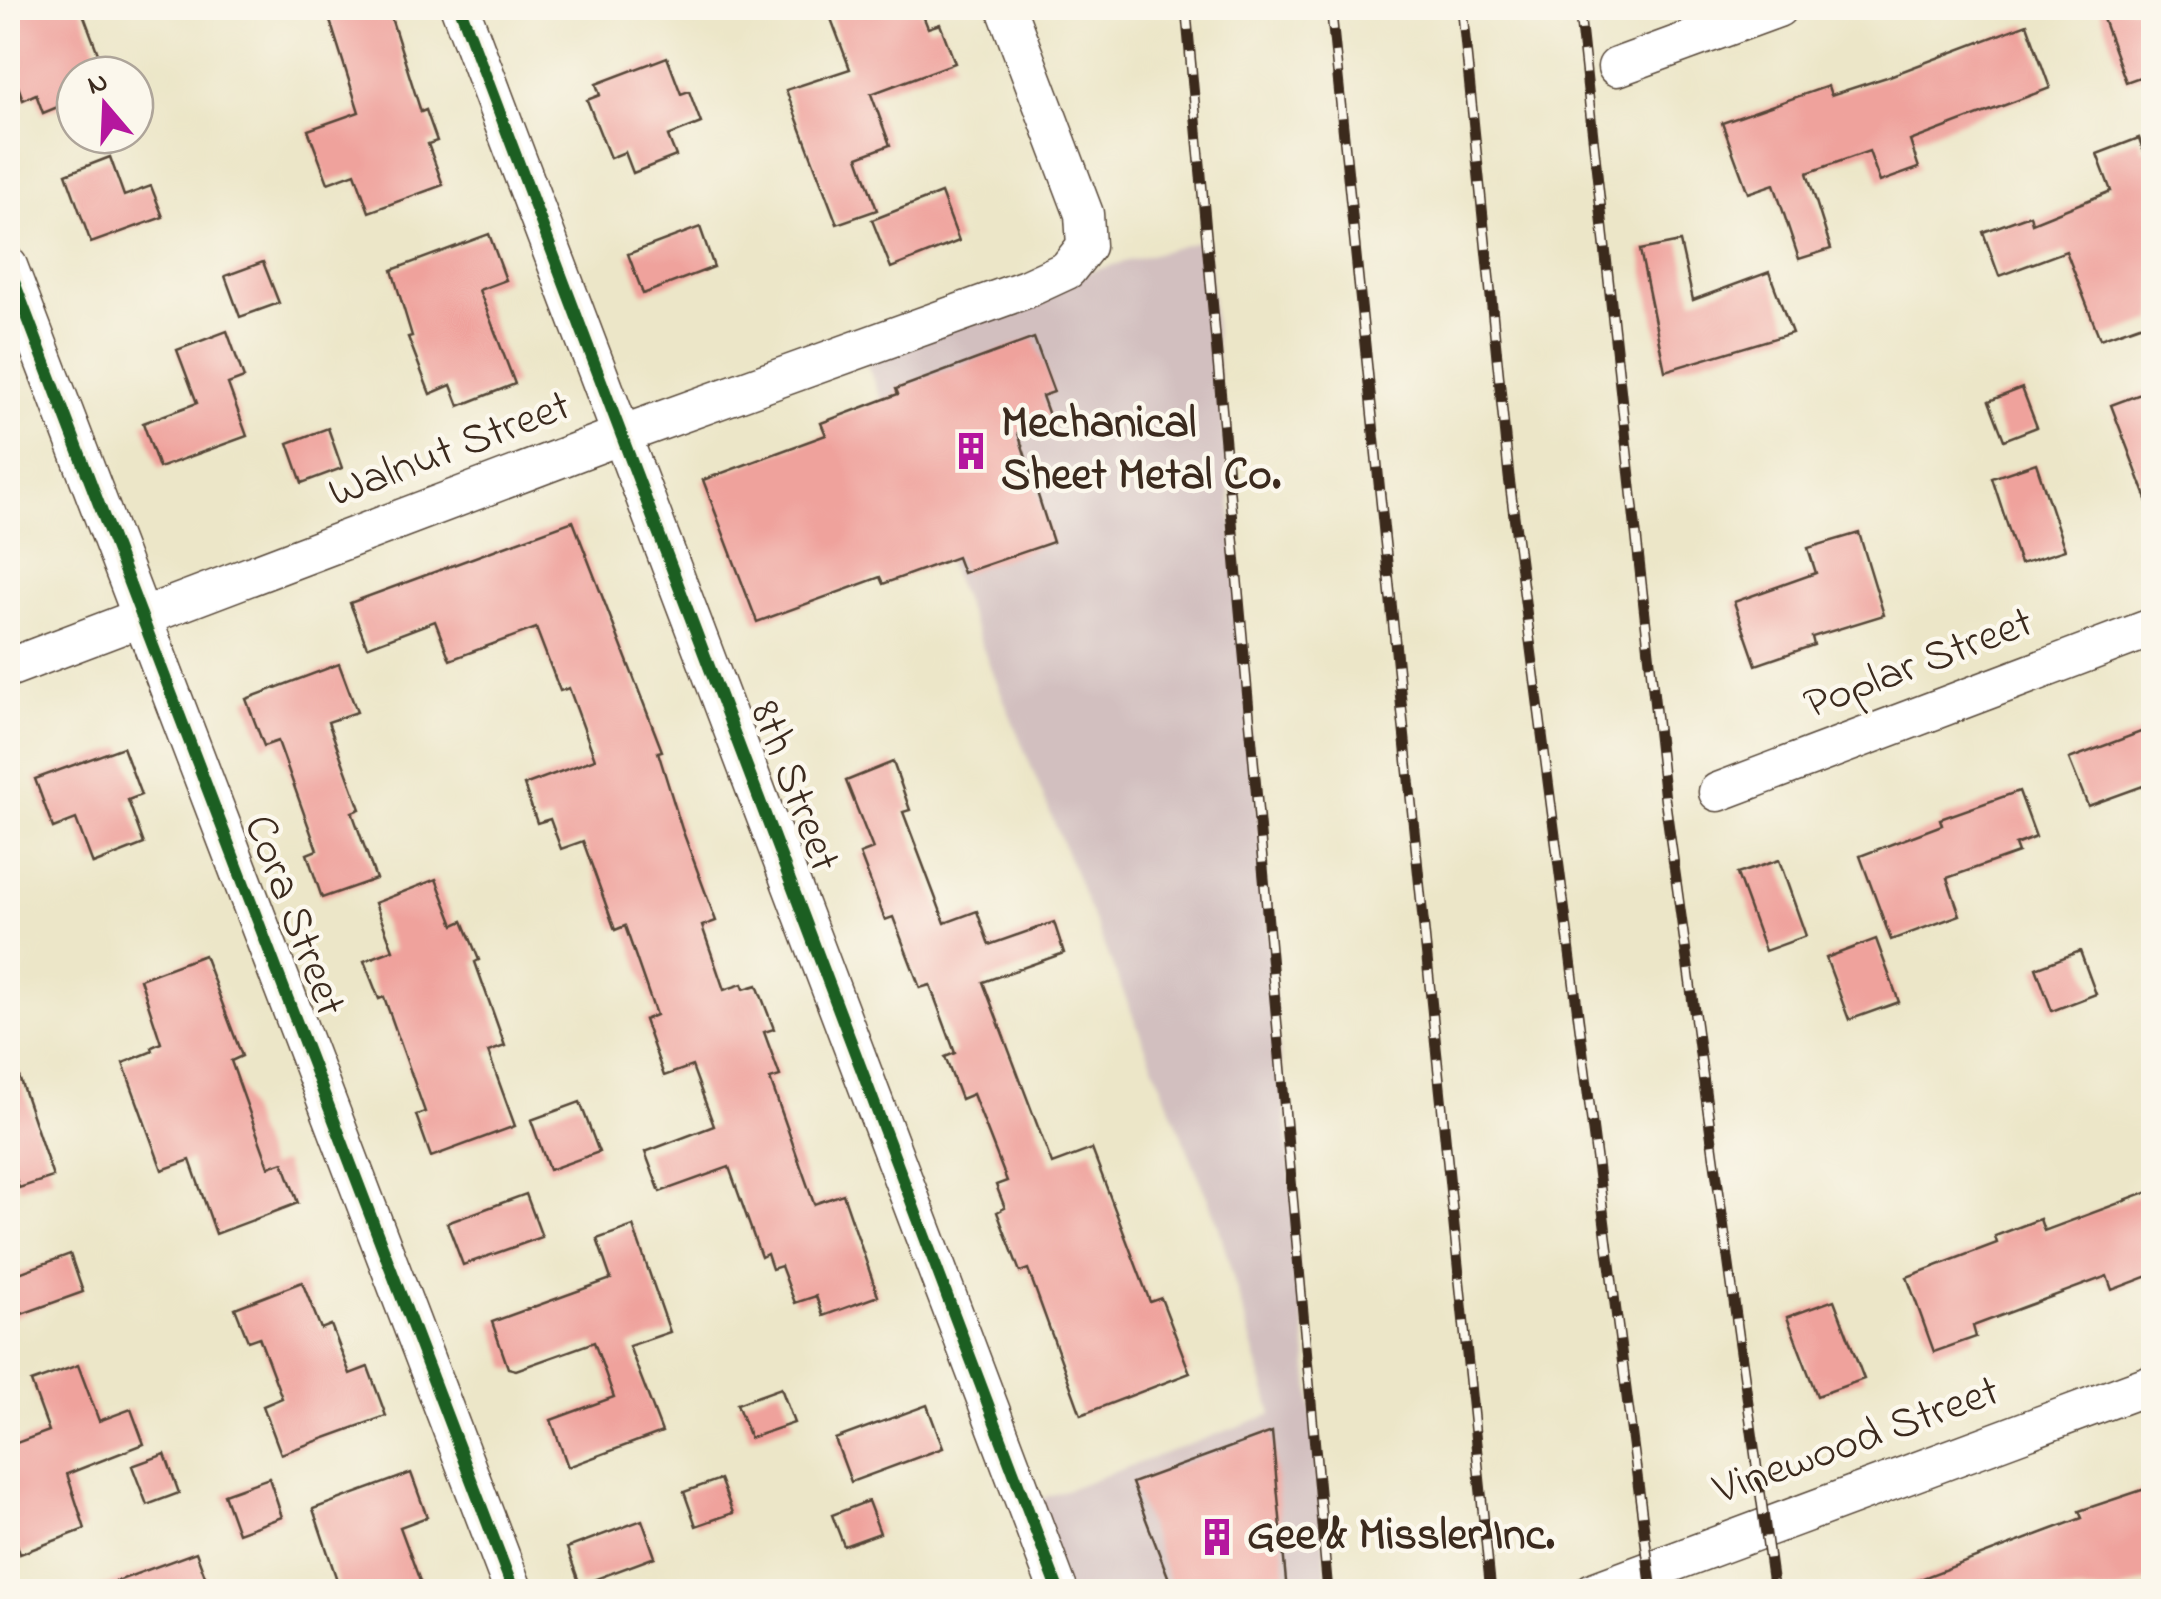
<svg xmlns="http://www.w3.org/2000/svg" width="2161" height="1599" viewBox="0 0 2161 1599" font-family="'Indie Flower',sans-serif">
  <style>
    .industrial { fill: #d2bfbf }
    .building { fill: #efa29c }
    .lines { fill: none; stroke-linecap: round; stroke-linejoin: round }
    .minor-casing { stroke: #564638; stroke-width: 41 }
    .minor { stroke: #fff; stroke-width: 38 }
    .rail-casing { stroke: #3b2a1e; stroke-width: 11 }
    .rail { stroke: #fbf7ec; stroke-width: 8; stroke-dasharray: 22; stroke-linecap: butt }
    .cycleway-casing { stroke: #fbf7ec; stroke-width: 19 }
    .cycleway { stroke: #1b5e20; stroke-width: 12 }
    .labels { text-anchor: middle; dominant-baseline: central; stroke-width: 9; stroke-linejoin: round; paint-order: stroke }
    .poi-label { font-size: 45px; font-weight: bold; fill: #3b2a1e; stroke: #fbf7ec; text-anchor: start }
    .street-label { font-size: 45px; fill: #3b2a1e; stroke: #fbf7ec }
  </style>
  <rect width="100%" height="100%" fill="#fbf7ec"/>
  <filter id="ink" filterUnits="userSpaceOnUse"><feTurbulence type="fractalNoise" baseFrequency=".01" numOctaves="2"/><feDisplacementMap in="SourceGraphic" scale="20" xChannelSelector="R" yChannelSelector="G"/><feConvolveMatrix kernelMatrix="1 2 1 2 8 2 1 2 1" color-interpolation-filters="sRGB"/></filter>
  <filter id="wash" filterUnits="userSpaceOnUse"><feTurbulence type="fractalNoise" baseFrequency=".0048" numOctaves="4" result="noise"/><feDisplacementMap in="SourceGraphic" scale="40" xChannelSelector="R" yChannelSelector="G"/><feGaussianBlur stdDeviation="2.25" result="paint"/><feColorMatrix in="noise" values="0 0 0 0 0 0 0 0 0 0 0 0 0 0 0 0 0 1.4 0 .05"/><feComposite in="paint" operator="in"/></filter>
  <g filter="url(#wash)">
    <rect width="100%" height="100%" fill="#ece6c8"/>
    <path class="industrial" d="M1207 239 1328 1591H1059L1027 1504 1272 1414 1218 1224 861 350 1026 289Z"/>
    <g id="blocks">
      <g class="building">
        <path d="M8 8H81L106 75H75V100L43 113 36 94 23 100 8 58Z"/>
        <path d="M326 8H388L421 112 426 110 437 141 428 144 443 185 369 212 355 173 328 183 308 130 359 112Z"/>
        <path d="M827 8H920L928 28 940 24 955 63 871 94 890 145 858 157 877 210 837 224 786 90 850 69Z"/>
        <path d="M2099 8H2154V72L2126 82Z"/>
        <path d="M2027 24 2050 88 1910 141 1919 168 1880 182 1869 151 1807 173 1831 249 1799 259 1774 184 1748 193 1722 123 1828 86 1831 95 1887 77Z"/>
        <path d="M667 57 681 94 689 91 701 123 668 136 676 156 633 173 625 152 610 158 587 100 600 95 596 84Z"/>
        <path d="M2139 138 2143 150 2154 146V320L2100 339 2066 251 1999 276 1983 232 2030 215 2032 223 2111 191 2097 154Z"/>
        <path d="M110 157 124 196 151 186 163 217 91 243 66 174Z"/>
        <path d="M941 193 959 241 891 268 872 220Z"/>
        <path d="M700 227 714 267 643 294 628 254Z"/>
        <path d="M489 234 506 280 479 290 515 384 459 406 451 385 430 394 408 337 412 336 392 270Z"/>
        <path d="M1680 242 1693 300 1769 272 1792 333 1665 371 1640 250Z"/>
        <path d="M263 262 279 303 240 317 225 276Z"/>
        <path d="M227 331 244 378 228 384 247 436 159 468 143 423 197 403 177 350Z"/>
        <path d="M1034 338 1054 392 1042 396 1051 421 1018 433 1053 542 963 573 957 557 883 584 880 577 757 622 703 480 826 435 821 423 898 394 896 389Z"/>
        <path d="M2022 388 2037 427 2004 440 1989 401Z"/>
        <path d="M2154 389V510H2151L2111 405Z"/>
        <path d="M328 428 342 468 302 483 288 443Z"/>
        <path d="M2036 463 2065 550 2020 564 1992 478Z"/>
        <path d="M573 521 662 751 658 752 682 829 716 921 702 926 724 990 742 984 744 989 757 985 774 1029 764 1032 780 1076 770 1079 814 1204 843 1194 878 1296 823 1316 816 1296 795 1303 781 1266 772 1269 767 1254 761 1257 729 1167 660 1192 645 1152 714 1126 692 1066 664 1076 644 1020 656 1015 625 926 615 930 583 841 561 849 550 819 537 823 524 785 595 759 569 688 560 691 536 628 450 660 435 621 367 647 350 603Z"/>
        <path d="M1859 533 1884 615 1812 637 1814 645 1756 665 1734 602 1816 573 1808 548Z"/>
        <path d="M339 664 357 712 328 722 360 809 352 812 376 879 322 898 307 854 317 850 278 741 264 746 246 699Z"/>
        <path d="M2154 727V782L2088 806 2069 759Z"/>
        <path d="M123 747 141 795 128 800 144 844 93 864 76 819 53 828 35 779Z"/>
        <path d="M893 762 910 810 903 812 945 923 977 911 989 945 1054 922 1064 953 983 982 1052 1164 1092 1149 1150 1302 1161 1298 1190 1373 1081 1415 1028 1269 1020 1272 997 1212 1005 1208 996 1185 1007 1181 973 1094 961 1099 945 1057 955 1053 930 985 920 988 893 917 885 920 860 854 873 849 846 781Z"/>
        <path d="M2019 791 2036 837 2015 845 2018 853 1947 878 1960 915 1891 940 1860 856 1942 825 1940 819Z"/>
        <path d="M1779 860 1806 936 1765 951 1737 874Z"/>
        <path d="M436 879 454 925 463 921 479 960 475 962 505 1046 488 1052 515 1126 431 1157 416 1115 425 1112 384 997 379 999 364 961 393 950 375 903Z"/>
        <path d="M1876 939 1899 1002 1849 1020 1826 958Z"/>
        <path d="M2080 951 2096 994 2052 1011 2036 968Z"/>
        <path d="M204 955 242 1056 231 1061 269 1167 283 1162 298 1203 216 1234 190 1160 162 1170 123 1063 153 1051 152 1047 161 1043 140 979Z"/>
        <path d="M13 1059 53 1177 19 1188 8 1155V1060Z"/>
        <path d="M580 1102 599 1152 549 1170 531 1120Z"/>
        <path d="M2154 1190V1274L2112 1290 2107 1276 1973 1326 1976 1337 1934 1352 1907 1277 1997 1243 1995 1236 2040 1219 2044 1231Z"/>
        <path d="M526 1194 542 1237 463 1265 447 1223Z"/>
        <path d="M633 1226 670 1332 629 1346 662 1432 568 1467 551 1420 614 1397 594 1342 516 1370 508 1368 492 1322 611 1279 597 1239Z"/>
        <path d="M70 1254 83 1292 8 1319V1277Z"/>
        <path d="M302 1282 321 1329 331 1325 350 1374 368 1367 386 1416 281 1454 263 1406 282 1398 259 1337 248 1341 235 1308Z"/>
        <path d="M1834 1300 1864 1379 1817 1396 1787 1317Z"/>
        <path d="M78 1365 99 1421 131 1409 144 1444 67 1474 85 1529 20 1554 8 1514V1446L49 1431 31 1382Z"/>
        <path d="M781 1388 794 1423 750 1438 737 1404Z"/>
        <path d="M927 1405 943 1448 851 1482 835 1439Z"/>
        <path d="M1272 1432 1287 1592H1174L1132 1483Z"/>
        <path d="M165 1454 179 1493 147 1505 132 1466Z"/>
        <path d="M411 1473 427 1517 400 1527 424 1592H341L313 1509Z"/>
        <path d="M269 1478 282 1517 238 1533 224 1494Z"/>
        <path d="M720 1479 733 1513 696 1526 684 1492Z"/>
        <path d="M2154 1486V1579L2118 1592H1896V1588L2082 1518 2079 1511Z"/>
        <path d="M868 1501 880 1533 844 1546 832 1515Z"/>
        <path d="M642 1520 655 1557 580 1585 567 1548Z"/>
        <path d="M196 1552 211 1592H99L98 1588Z"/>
      </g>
    </g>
  </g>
  <g filter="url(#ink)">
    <use href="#blocks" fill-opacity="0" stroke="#564638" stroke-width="2.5"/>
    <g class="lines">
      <g class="minor-casing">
        <g id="minor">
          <path d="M460 8 1059 1592"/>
          <path d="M1617 67 1778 8"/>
          <path d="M8 266 514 1592"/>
          <path d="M8 668 624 434 1026 289 1067 270 1086 246 1084 214 1006 8"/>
          <path d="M1718 792 2154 627"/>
          <path d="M1593 1592 2154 1383"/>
        </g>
      </g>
      <use href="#minor" class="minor"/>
      <g class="rail-casing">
        <g id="rail">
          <path d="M1186 8 1328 1592"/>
          <path d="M1331 8 1491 1592"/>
          <path d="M1462 8 1509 477 1652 1592"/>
          <path d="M1579 8 1665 800 1774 1592"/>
        </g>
      </g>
      <use href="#rail" class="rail"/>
      <g class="cycleway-casing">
        <g id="cycleway">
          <path d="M460 8 1059 1592"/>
          <path d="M8 266 514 1592"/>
        </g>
      </g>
      <use href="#cycleway" class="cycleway"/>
    </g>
  </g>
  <defs>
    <g id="building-bare" transform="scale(3)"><path d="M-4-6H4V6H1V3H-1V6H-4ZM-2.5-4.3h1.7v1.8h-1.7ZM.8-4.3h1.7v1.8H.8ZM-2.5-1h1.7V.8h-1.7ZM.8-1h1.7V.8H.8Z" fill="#b5179e" stroke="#fbf7ec" stroke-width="2.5" paint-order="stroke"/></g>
  </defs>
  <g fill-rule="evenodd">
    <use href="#building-bare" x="971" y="451"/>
    <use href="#building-bare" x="1217" y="1537"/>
  </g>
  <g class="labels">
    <g class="poi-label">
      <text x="1001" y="425">Mechanical<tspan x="1001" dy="52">Sheet Metal Co.</tspan></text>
      <text x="1247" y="1537">Gee &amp; Missler Inc.</text>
    </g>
    <g class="street-label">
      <text transform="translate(450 451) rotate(-21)">Walnut Street</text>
      <text transform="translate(1919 665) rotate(-21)">Poplar Street</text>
      <text transform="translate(793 787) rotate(69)">8th Street</text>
      <text transform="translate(293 916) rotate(69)">Cora Street</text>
      <text transform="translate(1857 1442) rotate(-20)">Vinewood Street</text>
    </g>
  </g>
  <rect width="2161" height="1599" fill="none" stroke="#fbf7ec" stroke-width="40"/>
  <g transform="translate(105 105) rotate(341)"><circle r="48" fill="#fbf7ec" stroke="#aea59a" stroke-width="2.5"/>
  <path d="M0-8L18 38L0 25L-18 38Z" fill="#b5179e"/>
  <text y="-15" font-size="28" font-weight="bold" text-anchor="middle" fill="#3b2a1e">N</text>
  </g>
</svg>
